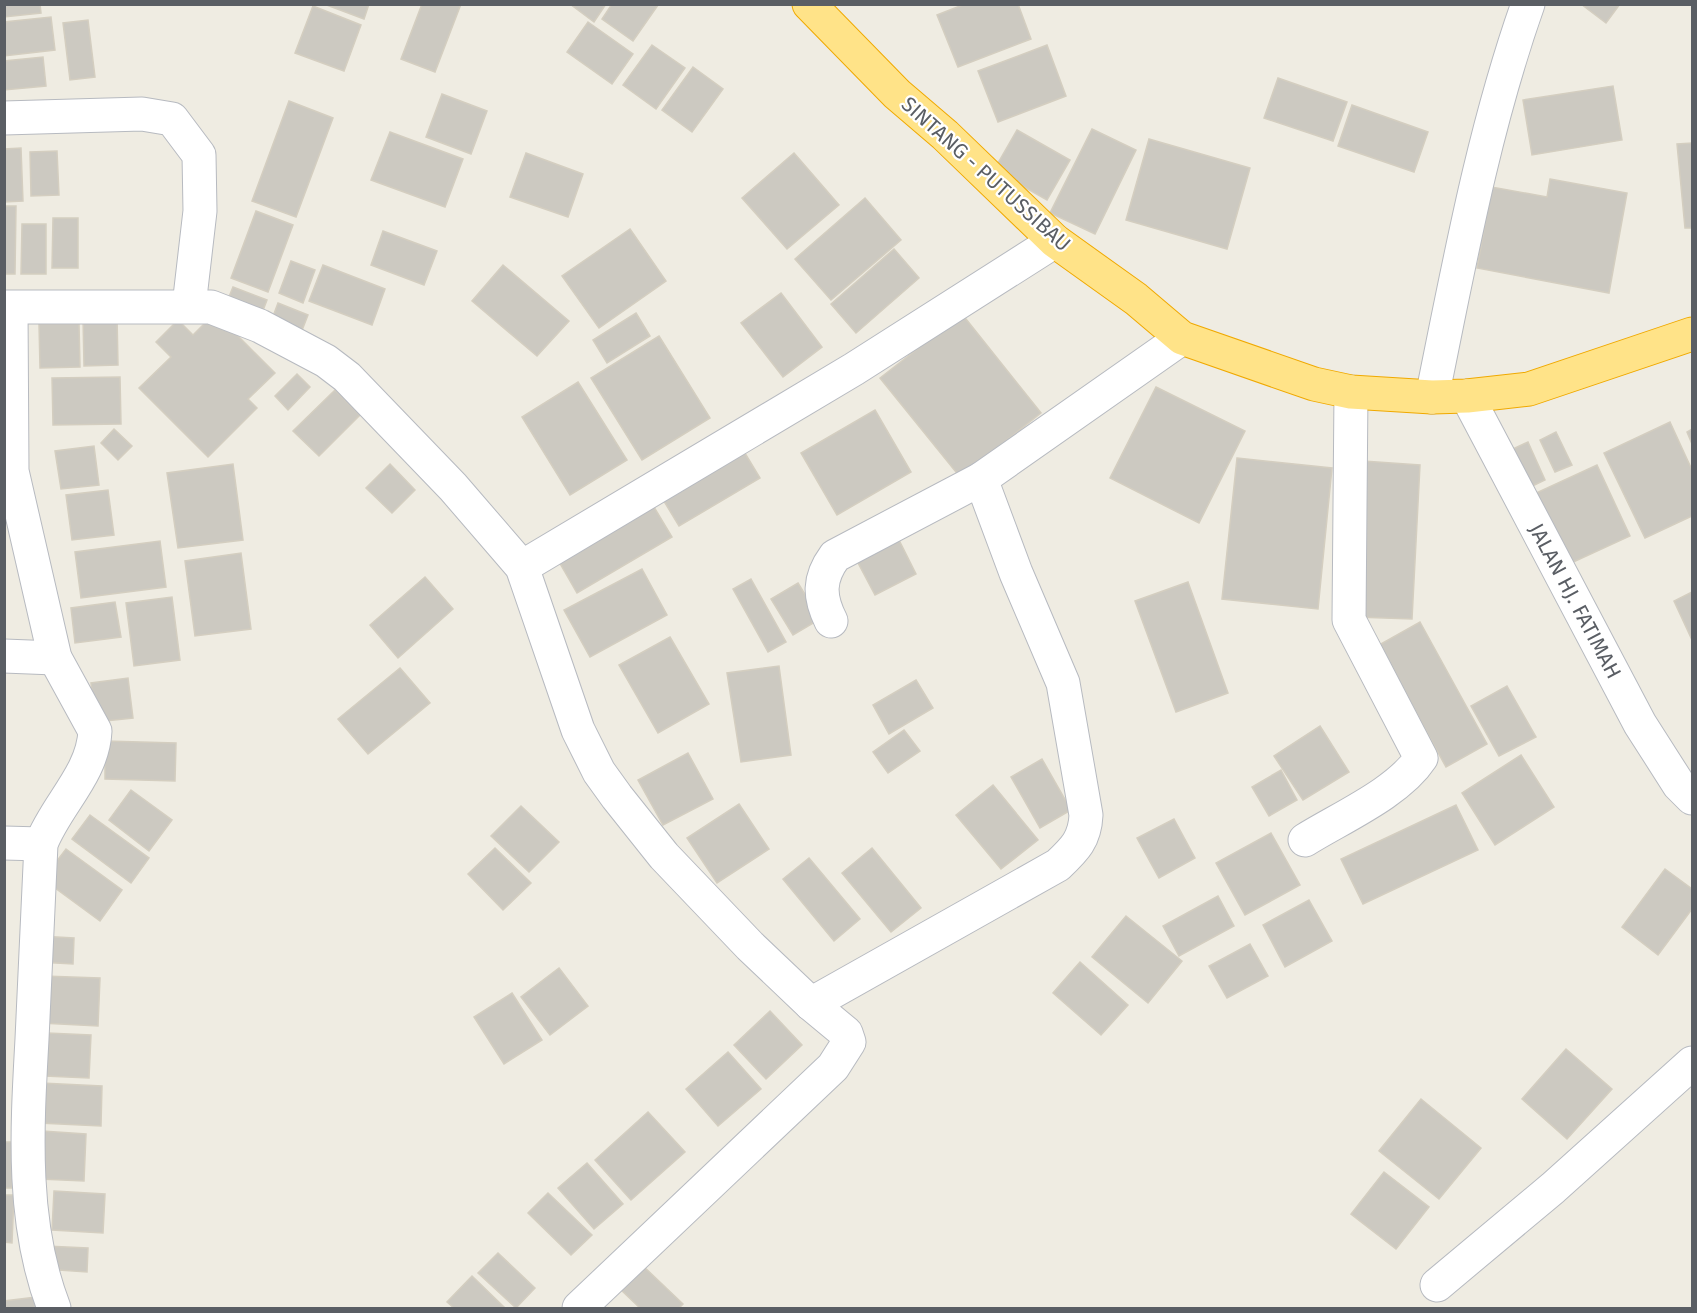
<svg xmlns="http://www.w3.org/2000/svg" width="1697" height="1313" viewBox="0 0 1697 1313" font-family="'Fira Sans',sans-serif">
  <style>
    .building { fill: #ccc9c1; stroke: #d4cec0; stroke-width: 1.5 }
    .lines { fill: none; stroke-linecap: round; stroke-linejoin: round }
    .minor-casing { stroke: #b7bac0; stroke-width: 35 }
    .highway-casing { stroke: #f0a900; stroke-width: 35 }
    .minor { stroke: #fff; stroke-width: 33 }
    .highway { stroke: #ffe388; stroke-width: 33 }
    .labels { text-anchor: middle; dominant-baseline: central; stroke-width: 4.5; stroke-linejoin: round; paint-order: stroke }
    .street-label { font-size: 21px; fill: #5a5e64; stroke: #fff }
  </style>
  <rect width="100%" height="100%" fill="#efece2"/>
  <g class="building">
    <path d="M4 4H40L41 13 4 17Z"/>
    <path d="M324 4H369L364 19Z"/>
    <path d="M422 4H461L435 72 401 59Z"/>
    <path d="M570 4H606L594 22Z"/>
    <path d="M612 4H657L658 5 633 41 602 19Z"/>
    <path d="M965 4H1018L1031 39 958 67 937 15Z"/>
    <path d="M1581 4H1620L1606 23Z"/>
    <path d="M313 6 361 25 344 71 295 53Z"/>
    <path d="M51 17 55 50 4 56V22Z"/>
    <path d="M88 20 95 77 70 80 63 23Z"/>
    <path d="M588 22 633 54 612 84 567 52Z"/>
    <path d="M652 45 685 68 656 109 623 85Z"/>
    <path d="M1047 45 1066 96 998 122 978 71Z"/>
    <path d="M43 57 46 86 4 90V61Z"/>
    <path d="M693 67 723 89 692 132 662 110Z"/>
    <path d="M1278 78 1347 102 1333 141 1264 118Z"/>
    <path d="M1613 86 1622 140 1532 155 1523 100Z"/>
    <path d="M442 94 487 111 471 154 426 137Z"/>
    <path d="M289 101 333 118 296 217 252 201Z"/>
    <path d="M1352 105 1428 132 1414 172 1338 146Z"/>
    <path d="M1092 129 1136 150 1095 234 1050 213Z"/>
    <path d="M1017 130 1070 160 1047 200 994 170Z"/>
    <path d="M390 132 463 159 445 207 371 180Z"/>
    <path d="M1149 139 1250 168 1227 249 1126 220Z"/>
    <path d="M1692 143V228H1685L1677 144Z"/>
    <path d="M21 148 23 201 4 202V149Z"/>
    <path d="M57 151 59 195 31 196 30 152Z"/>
    <path d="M526 153 583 174 568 217 510 197Z"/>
    <path d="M794 153 839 205 787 249 742 198Z"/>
    <path d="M1550 179 1627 193 1609 293 1477 268 1492 187 1547 197Z"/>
    <path d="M865 198 901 240 831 300 795 259Z"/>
    <path d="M4 206H16L15 274H4Z"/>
    <path d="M256 211 293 225 268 292 231 278Z"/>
    <path d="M53 218H78V268H52Z"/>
    <path d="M22 224H46V274H21Z"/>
    <path d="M630 229 666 281 599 328 562 276Z"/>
    <path d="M383 231 437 251 424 285 371 265Z"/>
    <path d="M894 249 919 278 856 333 831 304Z"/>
    <path d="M291 261 315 270 303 303 279 293Z"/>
    <path d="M323 265 385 289 372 325 309 301Z"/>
    <path d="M503 265 569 321 537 356 472 301Z"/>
    <path d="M233 287 267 300 259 321 224 309Z"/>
    <path d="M781 293 822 347 783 377 741 323Z"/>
    <path d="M278 303 308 315 299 338 269 327Z"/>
    <path d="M215 313 275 373 248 399 257 408 208 457 139 388 171 357 156 342 178 320 193 335Z"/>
    <path d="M636 313 650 336 607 363 593 340Z"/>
    <path d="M962 314 1041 413 960 477 880 378Z"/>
    <path d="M117 316 118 365 84 366 83 317Z"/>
    <path d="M39 324H79L80 367 40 368Z"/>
    <path d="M659 336 710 418 642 460 591 378Z"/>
    <path d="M297 374 310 387 288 410 275 396Z"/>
    <path d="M120 377 121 424 53 425 52 378Z"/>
    <path d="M578 382 627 460 570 495 522 417Z"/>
    <path d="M1156 387 1245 431 1199 523 1110 478Z"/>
    <path d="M335 390 360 415 319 456 293 431Z"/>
    <path d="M875 410 911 472 837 515 801 453Z"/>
    <path d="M1670 422 1692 470V516L1645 538 1604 453Z"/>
    <path d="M114 429 132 446 118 460 101 443Z"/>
    <path d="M1692 429V444L1687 432Z"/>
    <path d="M1556 432 1572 465 1555 472 1540 440Z"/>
    <path d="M737 440 760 478 679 526 656 488Z"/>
    <path d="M1528 442 1545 480 1520 492 1502 454Z"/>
    <path d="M94 446 99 485 61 489 55 451Z"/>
    <path d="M1237 458 1332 468 1318 609 1222 599Z"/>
    <path d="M1363 461 1420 465 1412 619 1356 617Z"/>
    <path d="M233 464 243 540 178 548 167 473Z"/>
    <path d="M390 464 415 490 392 513 366 488Z"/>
    <path d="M1597 465 1630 536 1569 564 1536 493Z"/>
    <path d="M108 490 114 535 72 540 66 495Z"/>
    <path d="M648 497 672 537 577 593 554 553Z"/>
    <path d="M898 538 916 574 875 595 856 559Z"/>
    <path d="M160 541 166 587 81 598 75 552Z"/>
    <path d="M241 553 251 629 195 636 185 561Z"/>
    <path d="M642 569 667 615 590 657 564 610Z"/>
    <path d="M425 577 453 609 398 658 370 625Z"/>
    <path d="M751 579 786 642 768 652 733 589Z"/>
    <path d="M1188 582 1228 693 1176 712 1135 601Z"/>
    <path d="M798 583 820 619 793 635 771 599Z"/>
    <path d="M1692 592V640L1674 601Z"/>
    <path d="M172 597 180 660 134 666 126 603Z"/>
    <path d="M115 602 121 637 75 643 71 608Z"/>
    <path d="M1420 622 1487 744 1446 767 1379 645Z"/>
    <path d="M670 637 709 704 658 733 619 665Z"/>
    <path d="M779 666 791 755 741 762 727 673Z"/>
    <path d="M400 668 430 703 368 754 338 719Z"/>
    <path d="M128 678 133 718 96 722 91 683Z"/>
    <path d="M916 680 933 708 889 734 873 705Z"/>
    <path d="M1507 686 1536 737 1499 756 1471 706Z"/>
    <path d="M1320 726 1349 772 1303 800 1274 756Z"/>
    <path d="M904 730 920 751 888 773 873 752Z"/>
    <path d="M105 741 176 743 175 781 105 779Z"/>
    <path d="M688 753 713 799 663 825 638 780Z"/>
    <path d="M1521 755 1554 807 1495 845 1462 793Z"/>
    <path d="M1042 759 1071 810 1040 828 1011 777Z"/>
    <path d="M1281 770 1297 800 1269 816 1252 787Z"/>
    <path d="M993 785 1038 840 1001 869 956 815Z"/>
    <path d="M131 790 172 820 149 851 109 820Z"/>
    <path d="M739 804 769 849 717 883 687 838Z"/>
    <path d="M1456 805 1478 850 1363 904 1341 859Z"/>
    <path d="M521 806 559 842 529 872 491 836Z"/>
    <path d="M90 815 149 858 131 883 72 839Z"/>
    <path d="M1174 819 1195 858 1159 878 1137 838Z"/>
    <path d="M1271 833 1300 885 1245 915 1216 863Z"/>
    <path d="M495 848 531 883 503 910 468 874Z"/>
    <path d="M872 848 921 908 891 932 842 873Z"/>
    <path d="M66 849 122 890 100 921 43 879Z"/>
    <path d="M809 858 860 919 834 941 783 879Z"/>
    <path d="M1665 869 1692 889V909L1658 955 1622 927Z"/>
    <path d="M1218 896 1234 926 1179 956 1163 926Z"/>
    <path d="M1309 900 1332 941 1285 967 1263 925Z"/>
    <path d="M1126 916 1182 961 1148 1003 1092 957Z"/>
    <path d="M39 936 74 938 73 964 38 962Z"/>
    <path d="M1250 944 1268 976 1227 998 1209 966Z"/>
    <path d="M1080 962 1128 1005 1101 1035 1053 993Z"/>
    <path d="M559 968 588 1006 550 1035 521 997Z"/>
    <path d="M43 976 100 978 98 1026 41 1023Z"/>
    <path d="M512 993 542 1040 504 1064 474 1017Z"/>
    <path d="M770 1011 802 1045 766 1079 734 1045Z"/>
    <path d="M47 1033 91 1035 89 1078 45 1076Z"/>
    <path d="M1566 1049 1612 1089 1567 1139 1522 1099Z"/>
    <path d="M728 1052 761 1089 718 1126 686 1089Z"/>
    <path d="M41 1083 102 1086 101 1126 39 1123Z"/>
    <path d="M1421 1099 1481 1148 1439 1199 1379 1151Z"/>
    <path d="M648 1112 685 1152 631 1200 595 1160Z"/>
    <path d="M42 1131 86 1134 84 1181 40 1179Z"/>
    <path d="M4 1142H14L12 1188H4Z"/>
    <path d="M587 1163 623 1204 594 1229 558 1188Z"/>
    <path d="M1384 1172 1429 1207 1396 1249 1351 1214Z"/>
    <path d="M54 1191 105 1194 103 1233 52 1230Z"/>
    <path d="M548 1193 592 1235 571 1255 528 1213Z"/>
    <path d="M4 1195H14L12 1243 4 1242Z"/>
    <path d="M45 1246 88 1248 87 1272 44 1269Z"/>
    <path d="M498 1253 535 1288 516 1308 478 1273Z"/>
    <path d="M642 1265 683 1304 679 1308H640L619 1288Z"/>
    <path d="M472 1276 505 1308H454L447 1302Z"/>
    <path d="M44 1296 46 1308H4V1301Z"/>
  </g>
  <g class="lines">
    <g class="minor-casing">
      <g id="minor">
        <path d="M4 118 142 114 172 119 199 155 200 211 189 306"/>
        <path d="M4 307H211L260 326 326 361 347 377 453 487 522 567 578 730 599 772 617 797 664 856 750 946 811 1004 846 1033 849 1042 833 1067 579 1308"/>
        <path d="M11 309 12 471 55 658 95 731C93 774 56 805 41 844 38 909 35 974 32 1039 27 1129 21 1223 54 1308"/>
        <path d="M1467 396 1640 724 1679 785 1692 798"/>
        <path d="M1432 397C1459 265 1483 131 1528 4"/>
        <path d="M522 567 854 369 1055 241"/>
        <path d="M831 621C819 597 818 579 835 556L981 479 1182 338"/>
        <path d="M4 656 55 658"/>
        <path d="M1305 840C1340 818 1398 793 1421 758L1349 620 1351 392"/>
        <path d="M4 843 41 844"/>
        <path d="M811 1004 1058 865C1075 849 1085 839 1086 815L1063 683 1016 573 981 479"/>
        <path d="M1437 1285 1553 1188 1692 1063"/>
      </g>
    </g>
    <g class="highway-casing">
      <path id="highway" d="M809 4 897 94 945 135 1055 241 1136 299 1182 338 1314 384 1351 392 1432 397 1467 396 1529 389 1692 334"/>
    </g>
    <use href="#minor" class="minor"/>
    <use href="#highway" class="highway"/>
  </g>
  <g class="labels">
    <g class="street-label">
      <text transform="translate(986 174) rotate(42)">SINTANG - PUTUSSIBAU</text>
      <text transform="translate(1575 601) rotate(62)">JALAN HJ. FATIMAH</text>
    </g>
  </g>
  <rect width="1697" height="1313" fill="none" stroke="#5a5e64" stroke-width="12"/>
</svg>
